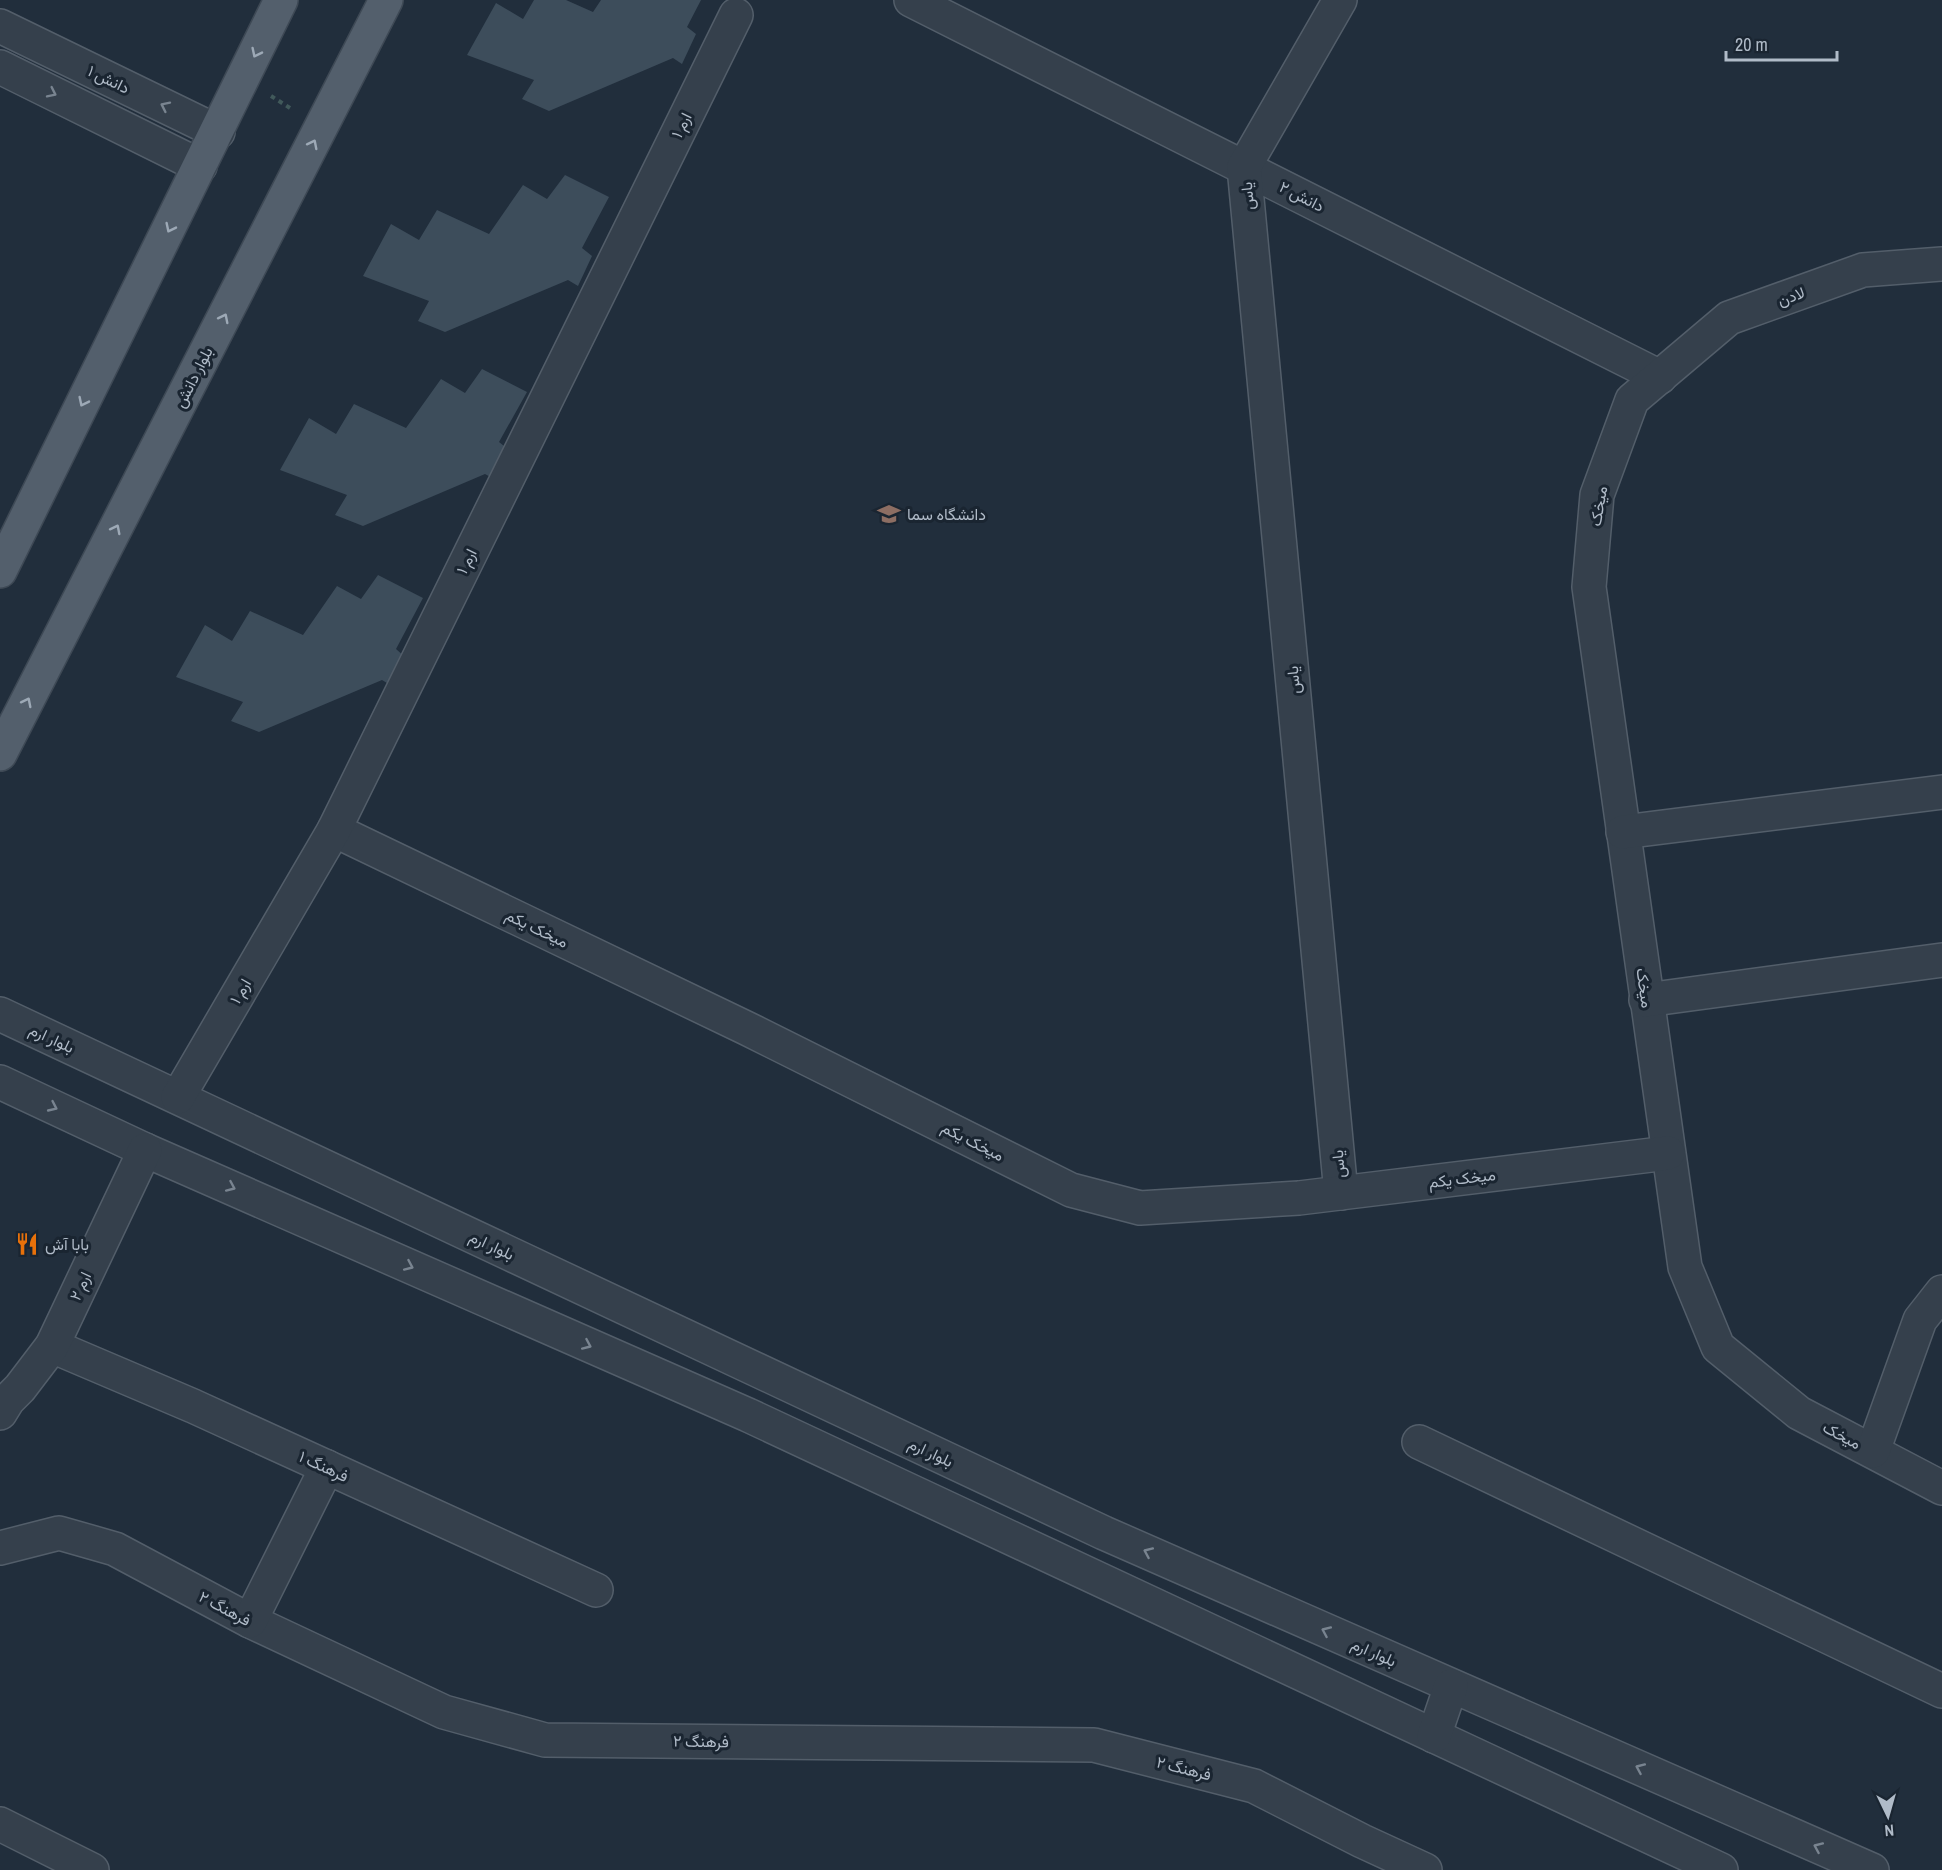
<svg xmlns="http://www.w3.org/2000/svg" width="1942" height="1870" viewBox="0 0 1942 1870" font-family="'Archivo Narrow',Vazirmatn,sans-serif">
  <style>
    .building { fill: #3d4d5b }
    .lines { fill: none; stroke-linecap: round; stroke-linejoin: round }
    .minor-casing { stroke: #535e6a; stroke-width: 36 }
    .major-casing { stroke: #3e4955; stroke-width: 36 }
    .path { stroke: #41595a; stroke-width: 4; stroke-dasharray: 4.5 4.5; stroke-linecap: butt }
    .minor { stroke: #35404c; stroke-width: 33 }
    .major { stroke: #535f6c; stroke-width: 33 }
    .oneway { stroke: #9da9b6 }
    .oneway2 { stroke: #798490 }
    .labels { text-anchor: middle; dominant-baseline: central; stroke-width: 6; stroke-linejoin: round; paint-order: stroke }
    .street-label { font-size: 16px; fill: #b0bbc8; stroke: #1a2531 }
    .poi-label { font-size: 16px; fill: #b0bbc8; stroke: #1a2531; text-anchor: start }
  </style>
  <rect width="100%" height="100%" fill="#212e3c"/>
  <g class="building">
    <path d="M534 0H566L593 12 601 0H701L687 27 696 34 682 64 673 58 549 111 522 99 534 80 467 55 496 3 523 19Z"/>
    <path d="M565 175 609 197 582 248 592 256 578 286 568 280 445 332 418 321 429 301 363 276 391 224 419 240 437 210 489 234 523 185 547 199Z"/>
    <path d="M482 369 527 392 499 442 509 450 496 480 485 474 363 526 335 515 347 495 280 470 309 418 336 434 354 404 406 428 441 379 465 393Z"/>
    <path d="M378 575 423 598 396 649 405 657 392 686 382 680 259 732 231 721 243 702 176 677 205 625 232 641 250 611 303 635 337 586 361 599Z"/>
  </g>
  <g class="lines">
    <g class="minor-casing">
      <g id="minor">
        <path d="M911 0 1660 377"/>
        <path d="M1340 0 1244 167 1341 1193"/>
        <path d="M0 26 218 132"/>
        <path d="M0 67 200 166"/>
        <path d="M1942 264 1863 270 1729 318 1632 400 1597 495 1589 587 1685 1267 1718 1347 1799 1413 1942 1488"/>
        <path d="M334 830 746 1028 1071 1190 1140 1208 1299 1198 1668 1153"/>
        <path d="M1623 832 1942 792"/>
        <path d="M1646 1000 1942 960"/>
        <path d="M0 1014 1104 1533 1872 1870"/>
        <path d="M0 1082 145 1150 748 1415 1721 1870"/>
        <path d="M178 1097 334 830 736 15"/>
        <path d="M52 1346 193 1406 596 1590"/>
        <path d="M0 1413 8 1400 20 1388 52 1346 145 1150"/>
        <path d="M1419 1442 1942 1691"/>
        <path d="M1873 1451 1920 1320 1942 1292"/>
        <path d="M0 1548 59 1533 115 1549 250 1621 444 1712 545 1740 1094 1745 1254 1786 1362 1841 1425 1870"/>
        <path d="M250 1621 327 1467"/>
        <path d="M1434 1736 1451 1686"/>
        <path d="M0 1824 92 1870"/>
      </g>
    </g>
    <g class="major-casing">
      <g id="major">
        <path d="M0 571 281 0"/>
        <path d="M0 754 386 0"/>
      </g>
    </g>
    <path class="path" d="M271 96 290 108"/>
    <use href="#minor" class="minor"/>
    <use href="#major" class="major"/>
  </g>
  <defs><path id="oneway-chevron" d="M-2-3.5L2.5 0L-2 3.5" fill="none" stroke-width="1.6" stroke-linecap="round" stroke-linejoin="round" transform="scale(1.5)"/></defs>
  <g class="oneway">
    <use href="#oneway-chevron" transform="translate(256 53) rotate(116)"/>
    <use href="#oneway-chevron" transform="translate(313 144) rotate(-63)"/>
    <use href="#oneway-chevron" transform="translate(170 228) rotate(116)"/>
    <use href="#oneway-chevron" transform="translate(224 318) rotate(-63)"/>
    <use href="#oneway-chevron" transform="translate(83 402) rotate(116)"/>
    <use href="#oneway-chevron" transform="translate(116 529) rotate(-63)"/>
    <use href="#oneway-chevron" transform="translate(27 702) rotate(-63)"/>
  </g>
  <g class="oneway2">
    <use href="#oneway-chevron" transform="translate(52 93) rotate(26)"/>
    <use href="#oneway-chevron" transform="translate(165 106) rotate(-154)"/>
    <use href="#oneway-chevron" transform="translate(53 1107) rotate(25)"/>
    <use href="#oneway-chevron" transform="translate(231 1187) rotate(24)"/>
    <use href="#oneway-chevron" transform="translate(409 1266) rotate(24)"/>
    <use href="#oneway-chevron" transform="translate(587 1345) rotate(24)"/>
    <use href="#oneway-chevron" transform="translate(1148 1552) rotate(-156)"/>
    <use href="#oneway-chevron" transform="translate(1326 1631) rotate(-156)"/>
    <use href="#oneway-chevron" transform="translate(1640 1768) rotate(-156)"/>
    <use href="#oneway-chevron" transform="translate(1818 1847) rotate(-156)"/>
  </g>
  <defs>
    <g id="university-bare" transform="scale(1.8)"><path d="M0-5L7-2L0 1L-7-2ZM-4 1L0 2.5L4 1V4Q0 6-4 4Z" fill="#8d6e63" stroke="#1a2531" stroke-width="2.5" paint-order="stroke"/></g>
    <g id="restaurant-bare" transform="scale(1.8)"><path d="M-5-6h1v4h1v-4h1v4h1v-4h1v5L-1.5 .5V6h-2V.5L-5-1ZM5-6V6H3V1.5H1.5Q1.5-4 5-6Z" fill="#e8710a" stroke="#1a2531" stroke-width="2.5" paint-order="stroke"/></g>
  </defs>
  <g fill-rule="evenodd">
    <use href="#university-bare" x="889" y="514"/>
    <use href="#restaurant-bare" x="27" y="1244"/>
  </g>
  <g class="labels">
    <g class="street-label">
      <text transform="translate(109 79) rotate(26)">دانش ۱</text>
      <text transform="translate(681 125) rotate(-64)">ارم ۱</text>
      <text transform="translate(1247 196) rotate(-95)">یاس</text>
      <text transform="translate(1302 196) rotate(27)">دانش ۲</text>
      <text transform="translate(1791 296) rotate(-20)">لادن</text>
      <text transform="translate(193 377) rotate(-63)">بلوار دانش</text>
      <text transform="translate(1598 506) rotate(-80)">میخک</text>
      <text transform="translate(466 561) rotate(-64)">ارم ۱</text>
      <text transform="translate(1293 680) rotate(-95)">یاس</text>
      <text transform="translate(537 928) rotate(26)">میخک یکم</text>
      <text transform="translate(1645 988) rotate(82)">میخک</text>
      <text transform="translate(240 991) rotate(-60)">ارم ۱</text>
      <text transform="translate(52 1038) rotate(25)">بلوار ارم</text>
      <text transform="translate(973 1141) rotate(27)">میخک یکم</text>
      <text transform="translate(1338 1164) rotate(-95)">یاس</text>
      <text transform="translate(1462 1178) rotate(-7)">میخک یکم</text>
      <text transform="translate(492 1245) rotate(25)">بلوار ارم</text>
      <text transform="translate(80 1286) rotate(-65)">ارم ۲</text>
      <text transform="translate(1842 1435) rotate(28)">میخک</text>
      <text transform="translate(931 1452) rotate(25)">بلوار ارم</text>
      <text transform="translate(324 1466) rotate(25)">فرهنگ ۱</text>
      <text transform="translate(225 1608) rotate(28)">فرهنگ ۲</text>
      <text transform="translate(1374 1652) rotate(24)">بلوار ارم</text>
      <text transform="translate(701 1741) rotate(1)">فرهنگ ۲</text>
      <text transform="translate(1184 1768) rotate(14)">فرهنگ ۲</text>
    </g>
    <g class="poi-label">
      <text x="907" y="514">دانشگاه سما</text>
      <text x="45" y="1244">بابا آش</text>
    </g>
  </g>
  <g transform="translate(1888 1816) rotate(175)" stroke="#1a2531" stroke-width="4.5" paint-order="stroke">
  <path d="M0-4.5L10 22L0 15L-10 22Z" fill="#b0bbc8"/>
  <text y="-9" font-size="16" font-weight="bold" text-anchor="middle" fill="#b0bbc8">N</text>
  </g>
  <path d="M1726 51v9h111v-9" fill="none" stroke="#b0bbc8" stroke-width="3"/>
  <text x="1735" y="51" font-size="18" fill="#b0bbc8" stroke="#1a2531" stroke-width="4.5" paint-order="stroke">20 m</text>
</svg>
